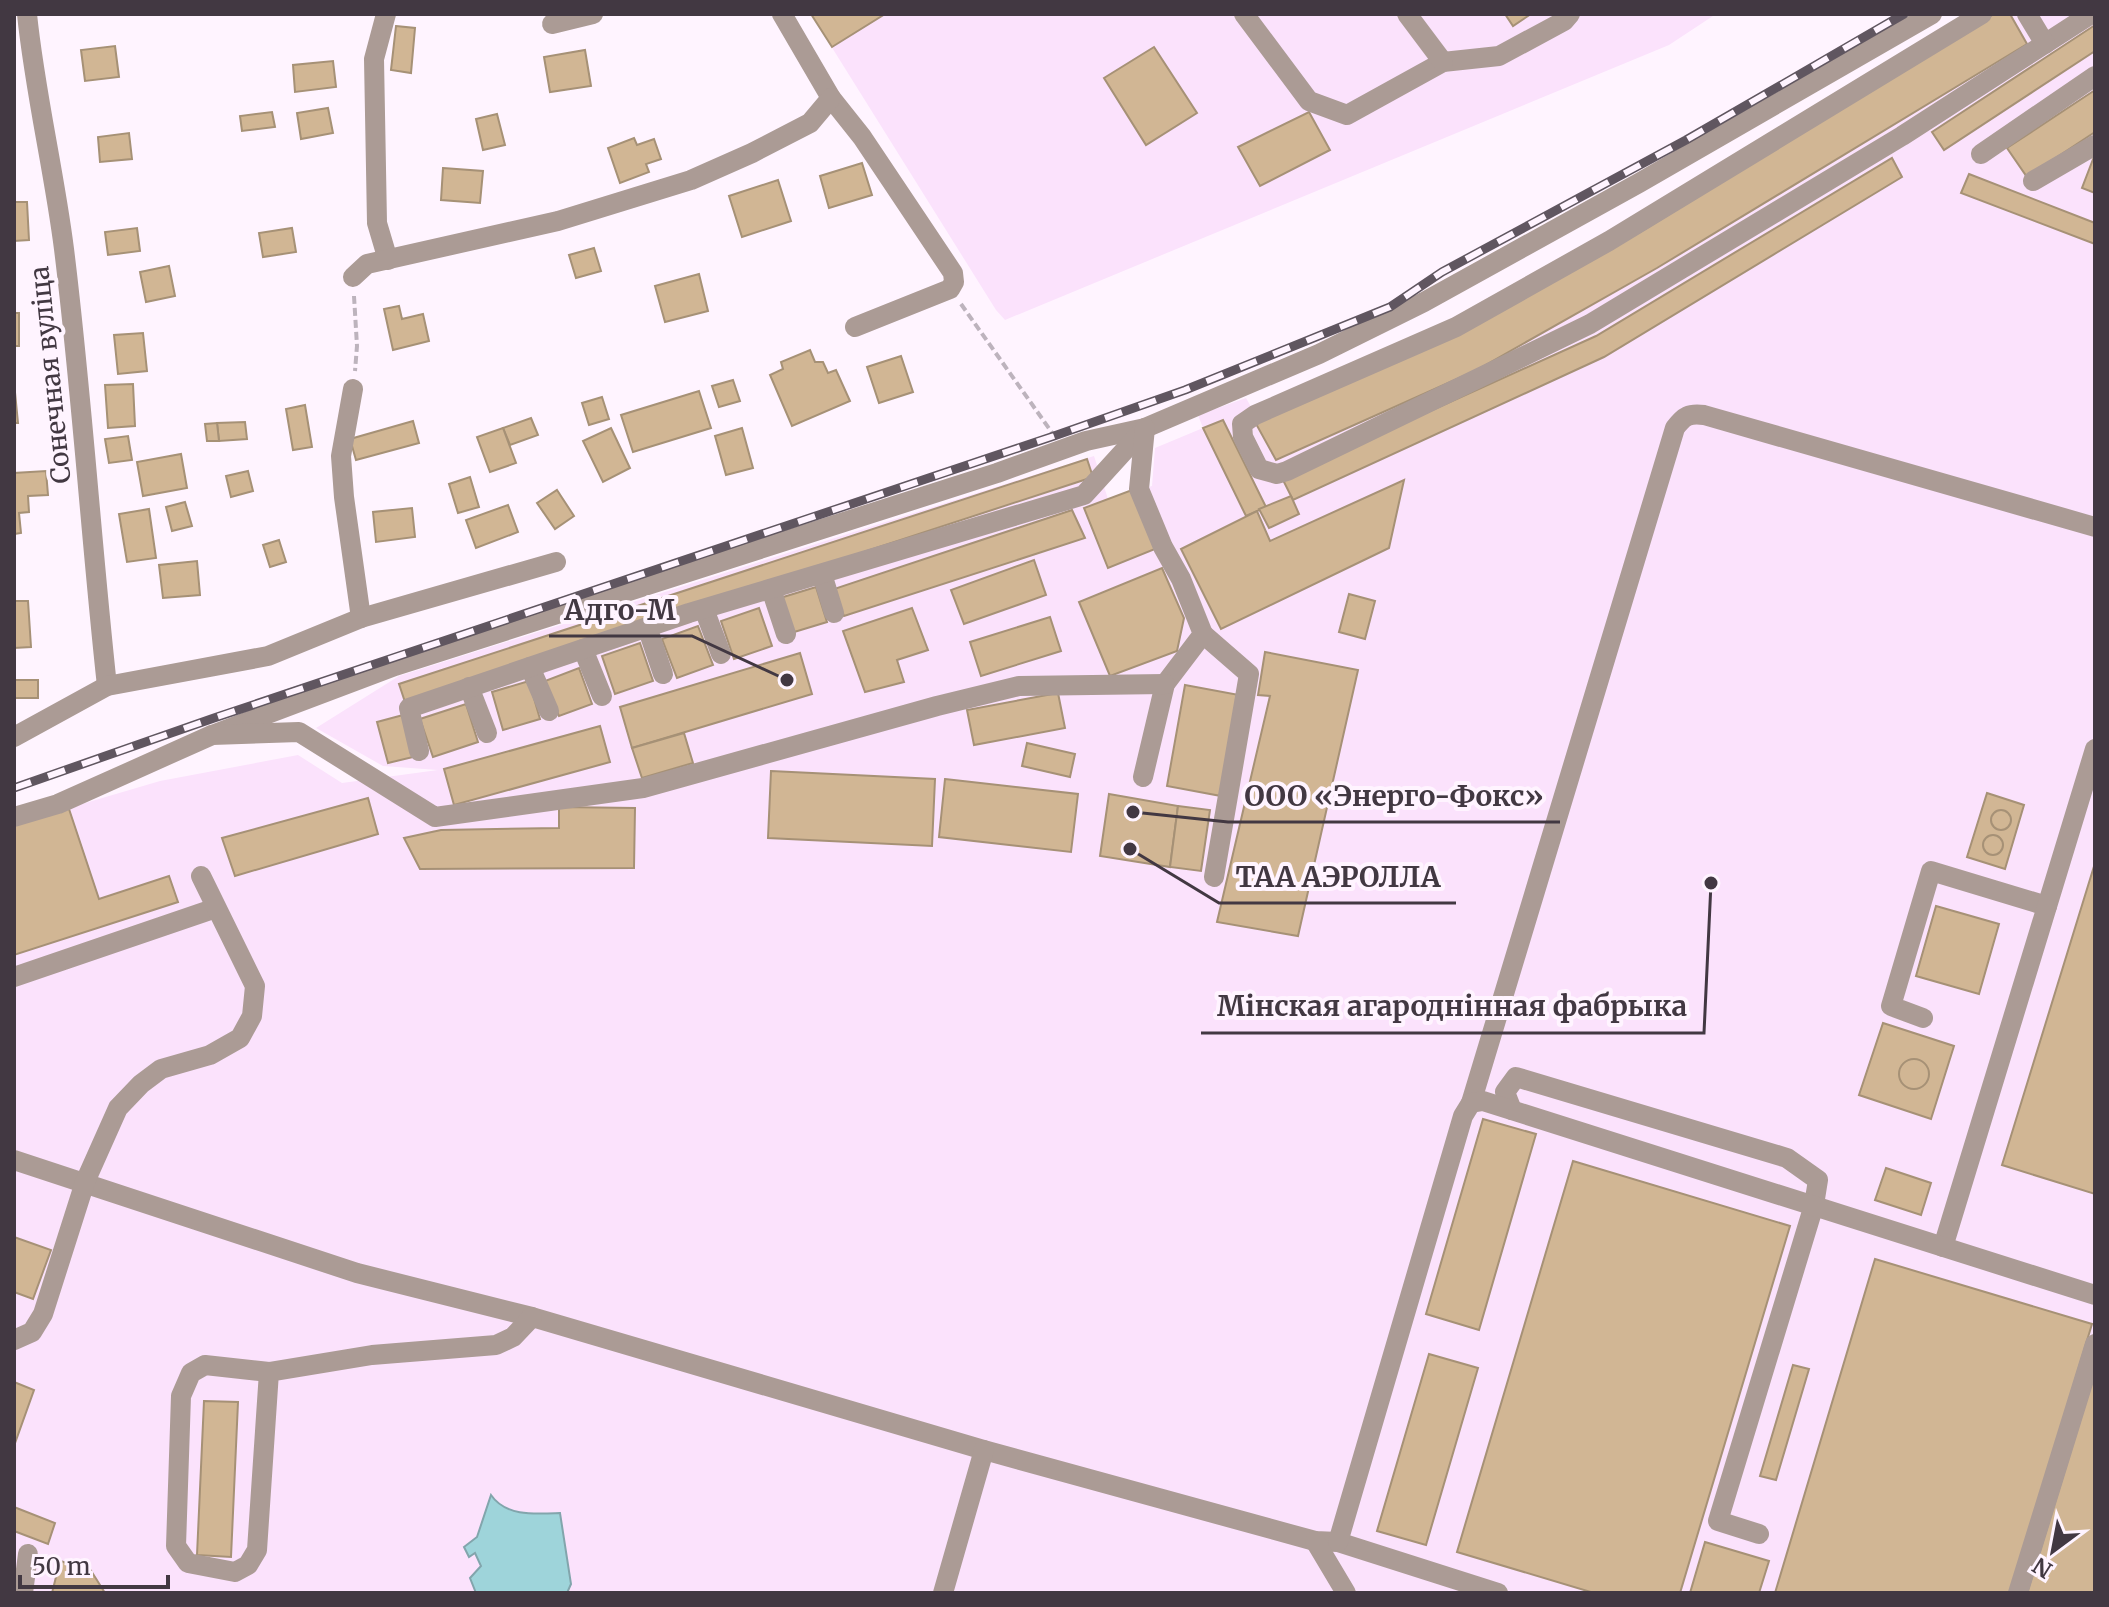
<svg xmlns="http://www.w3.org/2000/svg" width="2109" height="1607" viewBox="0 0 2109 1607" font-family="Merriweather,serif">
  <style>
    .built { fill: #fbe2fc }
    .water { fill: #9ed4da; stroke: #82a5ac; stroke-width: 2 }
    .building { fill: #d1b694; stroke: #a69176; stroke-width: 2 }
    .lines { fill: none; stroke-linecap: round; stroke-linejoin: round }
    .path { stroke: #bdb3bd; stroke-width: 4; stroke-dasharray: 8 4; stroke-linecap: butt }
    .minor { stroke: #ab9b95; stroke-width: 20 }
    .rail-casing { stroke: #605660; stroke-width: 9 }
    .rail { stroke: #fff4ff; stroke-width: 6; stroke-dasharray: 18; stroke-linecap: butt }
    .labels { text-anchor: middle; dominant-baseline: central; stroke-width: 8; stroke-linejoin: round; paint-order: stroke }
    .street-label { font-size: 26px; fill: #423842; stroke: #fff4ff }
    .leader { fill: none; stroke: #423842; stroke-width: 3 }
    .callout-dot { fill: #423842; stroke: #fff4ff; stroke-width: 3 }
    .callout-label { font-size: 28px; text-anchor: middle; font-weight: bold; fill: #423842; stroke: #fff4ff; stroke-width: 8; stroke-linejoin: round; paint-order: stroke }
  </style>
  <rect width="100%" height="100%" fill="#fff4ff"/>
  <g class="built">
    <path d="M811 14H1716L1669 45 1005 320 996 310Z"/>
    <path d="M1982 14H2095V1593H14V824L160 781 298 755 342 783 438 770 383 766 316 728 399 676 1094 456 1108 499 1152 486 1155 448 1203 428 1198 415 1246 398 1255 414 1456 327Z"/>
  </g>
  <path class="water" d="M491 1495C506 1517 536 1514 560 1513L571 1584 567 1593H476L470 1578 481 1566 475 1553 469 1557 464 1547 477 1537Z"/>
  <g class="building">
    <path d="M811 14H885L832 47Z"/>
    <path d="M1505 14H1531L1513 26Z"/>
    <path d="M1994 14H2010L2027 44 1657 268 1475 371 1276 460 1255 422 1640 232Z"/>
    <path d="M2095 25V51L1944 150 1932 132Z"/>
    <path d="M396 26 415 28 411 73 391 70Z"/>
    <path d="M115 46 119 77 85 81 81 50Z"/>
    <path d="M1154 47 1197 113 1146 145 1104 78Z"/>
    <path d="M585 50 591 86 550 92 544 57Z"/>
    <path d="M333 61 336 87 295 92 293 65Z"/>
    <path d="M2095 90V132L2027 177 2007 148Z"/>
    <path d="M328 108 333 133 301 139 297 113Z"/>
    <path d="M272 112 275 127 242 131 240 116Z"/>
    <path d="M1309 112 1330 150 1260 186 1238 147Z"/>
    <path d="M497 114 505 145 483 150 476 119Z"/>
    <path d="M129 133 132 159 100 162 98 137Z"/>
    <path d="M634 138 637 145 654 139 661 159 646 164 649 172 620 183 608 148Z"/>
    <path d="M2095 154V193L2082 188Z"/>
    <path d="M1892 158 1902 177 1604 357 1293 500 1282 478 1596 336Z"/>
    <path d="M862 163 872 195 829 208 820 176Z"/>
    <path d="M443 168 483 171 480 203 441 200Z"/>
    <path d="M1969 174 2095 223V244L1961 193Z"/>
    <path d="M778 180 791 221 742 237 729 196Z"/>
    <path d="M14 202H27L29 240 14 241Z"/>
    <path d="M137 228 140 251 108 255 105 232Z"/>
    <path d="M292 228 296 252 263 257 259 233Z"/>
    <path d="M594 248 601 271 576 278 569 255Z"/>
    <path d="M169 266 175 296 146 302 140 272Z"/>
    <path d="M699 274 708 311 665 322 655 286Z"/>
    <path d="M399 306 402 319 423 314 429 341 393 350 384 309Z"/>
    <rect x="14" y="313" width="5" height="33"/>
    <path d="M143 333 147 371 118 374 114 335Z"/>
    <path d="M810 350 815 362H823L828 373 836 370 850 401 792 426 770 375 783 369 781 362Z"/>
    <path d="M901 356 913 392 879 403 867 367Z"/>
    <path d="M733 380 740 401 719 407 712 386Z"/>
    <path d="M14 382 18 423H14Z"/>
    <path d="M133 384 135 426 108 428 105 385Z"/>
    <path d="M699 391 711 428 633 452 621 415Z"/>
    <path d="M602 397 609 419 589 425 582 403Z"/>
    <path d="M305 405 312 447 293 450 286 409Z"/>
    <path d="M531 418 538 435 510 445 503 428Z"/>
    <path d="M1223 420 1266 507 1246 516 1203 428Z"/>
    <path d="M413 421 419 443 356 460 350 439Z"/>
    <path d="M245 422 247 439 219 441 217 423Z"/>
    <path d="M217 423 219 441H207L205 424Z"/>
    <path d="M503 428 516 463 490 472 477 437Z"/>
    <path d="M611 428 630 468 603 482 583 441Z"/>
    <path d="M742 428 753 468 726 475 715 436Z"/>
    <path d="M128 436 132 460 109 463 105 439Z"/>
    <path d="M181 454 187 488 143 496 137 462Z"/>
    <path d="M1087 459 1093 477 405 702 399 684Z"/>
    <path d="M46 471 48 495 28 496 29 512 19 513 21 533 14 534V473Z"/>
    <path d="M248 471 253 491 231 497 226 476Z"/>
    <path d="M470 477 479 507 458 513 449 484Z"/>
    <path d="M1404 480 1389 548 1221 629 1181 549 1257 511 1270 541Z"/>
    <path d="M557 490 574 516 555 529 537 503Z"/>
    <path d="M1132 490 1155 549 1108 568 1084 508Z"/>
    <path d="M1291 496 1299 514 1269 528 1259 509Z"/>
    <path d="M185 502 192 526 172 531 166 507Z"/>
    <path d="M508 505 518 532 476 548 466 520Z"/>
    <path d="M412 508 415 537 376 542 373 512Z"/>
    <path d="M149 509 156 558 127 562 119 514Z"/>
    <path d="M1072 510 1085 538 844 616 834 589Z"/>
    <path d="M279 540 286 562 270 567 263 545Z"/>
    <path d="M1034 560 1046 595 964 624 951 590Z"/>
    <path d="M197 561 200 595 163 598 159 565Z"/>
    <path d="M1162 568 1184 618 1177 651 1110 676 1079 602Z"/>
    <path d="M816 587 827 622 791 633 780 598Z"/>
    <path d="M1349 594 1375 601 1365 639 1339 632Z"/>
    <path d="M14 601H28L31 647 14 648Z"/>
    <path d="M759 608 772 646 734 659 721 621Z"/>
    <path d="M912 608 928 650 897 660 904 682 865 692 843 631Z"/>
    <path d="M1050 617 1061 651 981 676 970 642Z"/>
    <path d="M698 626 713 665 677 678 662 639Z"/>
    <path d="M640 643 653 681 615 694 602 656Z"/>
    <path d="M1265 652 1358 670 1298 936 1217 922 1270 696 1258 695Z"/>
    <path d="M800 653 812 694 632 748 620 707Z"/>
    <path d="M579 668 592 704 559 716 545 681Z"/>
    <rect x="14" y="680" width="24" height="18"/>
    <path d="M529 681 540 719 503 730 492 692Z"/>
    <path d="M1185 685 1239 695 1221 796 1167 786Z"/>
    <path d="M1058 693 1065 728 974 745 967 710Z"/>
    <path d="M466 704 478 742 433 757 420 719Z"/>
    <path d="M403 715 413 757 388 763 377 722Z"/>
    <path d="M600 726 610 762 454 805 444 769Z"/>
    <path d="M684 733 693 763 642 778 632 748Z"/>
    <path d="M1027 743 1075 754 1070 777 1022 766Z"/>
    <path d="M771 771 935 779 932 846 768 838Z"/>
    <path d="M945 779 1078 794 1071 852 939 837Z"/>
    <path d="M1987 793 2024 805 2005 869 1967 857Z"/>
    <path d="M1109 794 1178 806 1170 867 1100 856Z"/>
    <path d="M368 798 378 834 235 876 222 838Z"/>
    <path d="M68 806 99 899 169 876 178 902 14 955V823Z"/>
    <path d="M1178 806 1210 810 1201 871 1170 867Z"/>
    <path d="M559 807 635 808 634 868 420 869 404 838 441 830 559 828Z"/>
    <circle cx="2001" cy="820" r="10"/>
    <circle cx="1993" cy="845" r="10"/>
    <path d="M2095 863V1194L2002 1165Z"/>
    <path d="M1936 906 1999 924 1979 994 1916 976Z"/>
    <path d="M1883 1023 1954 1046 1931 1119 1859 1095Z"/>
    <circle cx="1914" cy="1074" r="15"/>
    <path d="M1483 1119 1536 1134 1479 1330 1426 1314Z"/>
    <path d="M1573 1161 1790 1226 1680 1593H1594L1457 1552Z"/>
    <path d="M1886 1168 1931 1183 1921 1215 1875 1200Z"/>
    <path d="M14 1237 51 1250 33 1299 14 1292Z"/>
    <path d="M1875 1259 2092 1324 2011 1593H1775Z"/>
    <path d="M1429 1354 1478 1368 1426 1545 1377 1531Z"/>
    <path d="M1793 1365 1809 1369 1776 1480 1760 1476Z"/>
    <path d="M2095 1372V1593H2027Z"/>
    <path d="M14 1382 34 1390 14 1446Z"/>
    <path d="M204 1401 238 1402 231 1557 197 1555Z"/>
    <path d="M14 1507 55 1523 48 1544 14 1531Z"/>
    <path d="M1705 1542 1769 1561 1759 1593H1690Z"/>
    <path d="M60 1561 90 1569 105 1593H52Z"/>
  </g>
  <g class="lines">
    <g class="path">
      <path d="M354 296 357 346 355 371"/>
      <path d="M961 304 1053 434"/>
    </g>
    <g class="minor">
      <path d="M27 14C35 93 54 170 64 249 82 394 91 540 107 686"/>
      <path d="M386 14 374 59 377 223 388 260"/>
      <path d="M782 14 831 98 862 137 953 273 954 282 950 289 855 327"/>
      <path d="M1244 14 1309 101 1347 115 1443 62 1499 56 1564 21 1570 14"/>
      <path d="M1407 14 1443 62"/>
      <path d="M1982 14 1609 241 1456 327 1255 415 1242 424 1243 437 1259 469 1277 474 1287 471 1590 324 1902 136 2091 14"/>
      <path d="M2027 14 2045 44"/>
      <path d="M552 24 593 14"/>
      <path d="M1981 154 2095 76"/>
      <path d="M2033 181 2095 145"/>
      <path d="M353 277 367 264 558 221 691 180 752 153 810 123 831 98"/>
      <path d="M353 389 341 456 344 497 361 618"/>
      <path d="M822 574 834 613"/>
      <path d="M771 589 786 634"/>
      <path d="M704 609 721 654"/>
      <path d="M647 627 663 674"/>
      <path d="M1203 634 1249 674 1214 877"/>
      <path d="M583 649 602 696"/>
      <path d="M530 667 549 711"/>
      <path d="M469 687 487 733"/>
      <path d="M212 735 395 666 997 473 1086 441 1145 428 1319 354 1424 302 1639 183 1932 14"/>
      <path d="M14 737 107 686 268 656 361 618 556 562"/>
      <path d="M419 751 409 708 689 613 1084 495 1145 428"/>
      <path d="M1143 777 1165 684 1203 634 1181 579 1163 547 1139 489 1145 428"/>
      <path d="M14 817 58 804 212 735 299 732 435 817 643 788 937 706 1019 686 1165 684"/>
      <path d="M14 977 216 908"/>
      <path d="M1923 1018 1891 1006 1931 871 2047 906"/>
      <path d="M1471 1103 1675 428C1684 416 1689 413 1704 415L2095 527"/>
      <path d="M1512 1110 1505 1092 1516 1077 1787 1158 1818 1180 1814 1205 1718 1521 1759 1534"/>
      <path d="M14 1160 357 1273 532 1317 984 1450 1315 1541 1338 1542 1498 1593"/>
      <path d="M1943 1247 2095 749"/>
      <path d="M14 1340 32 1332 43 1314 85 1182 118 1108 141 1084 161 1069 210 1055 240 1038 252 1016 255 986 201 876"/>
      <path d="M269 1372 257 1550 248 1565 235 1572 188 1563 176 1546 181 1396 191 1373 205 1365 269 1372 372 1355 496 1345 513 1337 532 1317"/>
      <path d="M1315 1541 1346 1593"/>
      <path d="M1338 1542 1463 1116 1471 1103 1483 1101 2095 1295"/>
      <path d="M23 1593 28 1554"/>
      <path d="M943 1593 984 1450"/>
      <path d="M2018 1593 2095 1344"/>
    </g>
    <g class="rail-casing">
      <path id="rail" d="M14 788 214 718 1054 436 1185 390 1390 307 1442 272 1686 140 1904 14"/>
    </g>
    <use href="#rail" class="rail"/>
  </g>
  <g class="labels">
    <g class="street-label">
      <text transform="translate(50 375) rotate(-96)">Сонечная вуліца</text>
    </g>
  </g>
  <path class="leader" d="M787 680L692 636H549M1133 812L1228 822H1560M1130 849L1219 903H1456M1711 883L1704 1033H1201"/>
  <g class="callout-dot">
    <circle cx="787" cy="680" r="8"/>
    <circle cx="1133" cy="812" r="8"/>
    <circle cx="1130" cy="849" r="8"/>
    <circle cx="1711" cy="883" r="8"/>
  </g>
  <g class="callout-label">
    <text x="620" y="620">Адго-М</text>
    <text x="1394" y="806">ООО «Энерго-Фокс»</text>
    <text x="1338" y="887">ТАА АЭРОЛЛА</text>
    <text x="1452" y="1016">Мінская агароднінная фабрыка</text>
  </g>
  <rect width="2109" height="1607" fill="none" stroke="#423842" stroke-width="32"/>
  <g transform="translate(2053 1551) rotate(212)" stroke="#fff4ff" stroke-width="6" paint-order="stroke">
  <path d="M0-6L14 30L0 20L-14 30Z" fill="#423842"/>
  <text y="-12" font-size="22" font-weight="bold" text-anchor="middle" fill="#423842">N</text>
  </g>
  <path d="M20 1575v12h148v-12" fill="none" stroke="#423842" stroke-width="4"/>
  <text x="32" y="1575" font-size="24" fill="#423842" stroke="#fff4ff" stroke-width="6" paint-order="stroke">50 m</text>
</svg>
